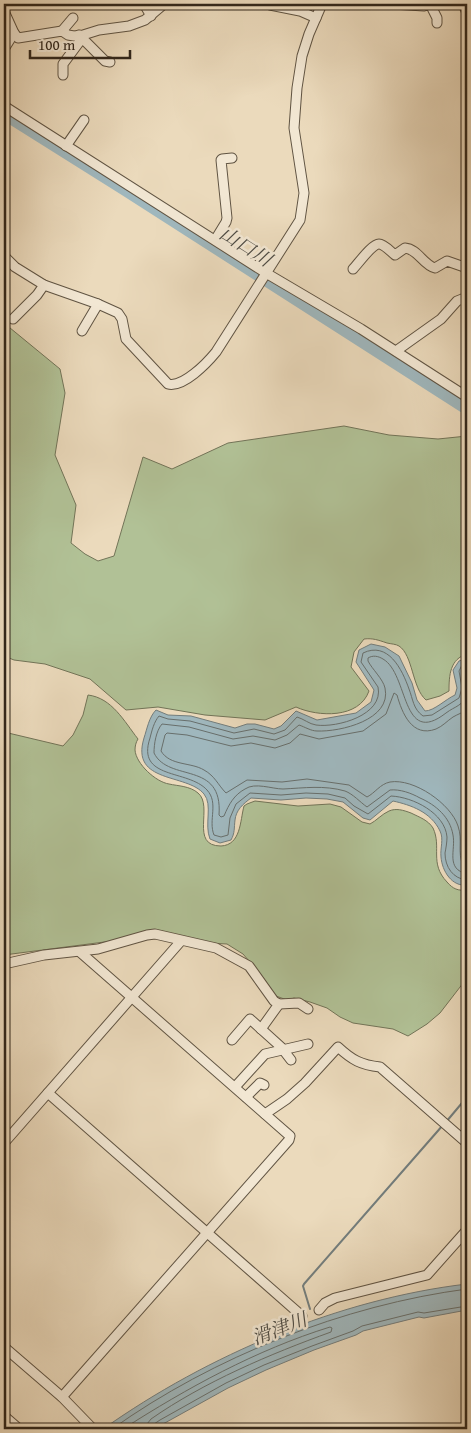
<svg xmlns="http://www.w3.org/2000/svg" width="471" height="1433" viewBox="0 0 471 1433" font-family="'Gentium Book Plus','Noto Serif JP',serif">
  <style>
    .green { fill: #b1c196; stroke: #727458 }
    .water { fill: #9fb7bd; stroke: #737d7c }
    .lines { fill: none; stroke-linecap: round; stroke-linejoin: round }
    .shore { stroke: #686f6c; stroke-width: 1 }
    .stream { stroke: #737d7c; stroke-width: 2 }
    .river { stroke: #9fb7bd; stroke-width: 12 }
    .minor-casing { stroke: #605443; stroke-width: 11 }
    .minor { stroke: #f2e7d3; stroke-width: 9 }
    .labels { text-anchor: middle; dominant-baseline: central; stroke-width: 5; stroke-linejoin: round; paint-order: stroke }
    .water-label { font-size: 19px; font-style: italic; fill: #4d4b44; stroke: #f2e7d3 }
  </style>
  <rect width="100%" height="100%" fill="#ebdabc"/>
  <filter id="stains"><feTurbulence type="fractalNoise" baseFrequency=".004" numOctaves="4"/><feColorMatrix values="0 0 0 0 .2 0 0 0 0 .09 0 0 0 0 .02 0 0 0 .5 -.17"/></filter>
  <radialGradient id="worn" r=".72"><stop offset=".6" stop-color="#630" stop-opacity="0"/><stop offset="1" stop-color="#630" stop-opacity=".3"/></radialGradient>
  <g class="green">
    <path d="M4 323 60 369 65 393 55 455 76 505 71 543 85 554 98 561 114 556 143 457 172 469 228 443 344 426 389 435 438 439 467 436V654C450 659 449 675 449 691L440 696 426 700C412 688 413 655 399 646 396 644 391 644 387 643 378 640 373 638 364 639L354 652 351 667 369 691C359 719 318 717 296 707L265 720 205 715 158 707 126 710 90 679 45 664 14 660 4 656Z"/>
    <path d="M88 695C112 698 124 721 138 739 136 742 135 746 135 750 136 764 156 782 169 784 178 786 190 786 198 793 214 806 189 846 221 846 241 845 240 821 244 806L247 804 255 801 298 806 330 804 341 807 362 822 370 824C376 821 382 814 389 811 396 808 403 810 411 813 419 817 428 820 433 828 442 847 429 863 447 882 453 889 458 891 467 890V978L440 1013 427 1024 408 1036 393 1029 353 1023 340 1017 327 1008 310 1002 294 998 287 1000 276 996 262 976 243 954 227 944 208 943 148 931 112 941 4 955V732L63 746 73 735 83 715Z"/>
  </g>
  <g class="water">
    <path d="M371 644 385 647 399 656 412 683 417 700 425 711C434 711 446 699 455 695L457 688 453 670 459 661 467 658V885C452 887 442 871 441 857 440 848 444 839 440 831 431 812 411 805 393 801L370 820 363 818 343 802 327 799 306 798 281 800 251 798C243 804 236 810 235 820 234 828 235 833 231 840L220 843 210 839C204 824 213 805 204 794 187 773 130 784 144 738 147 729 149 717 156 710L168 715 191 716 235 728 247 724H255L274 729 281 726 296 711 317 720 356 713 371 702 374 690 356 662 359 650Z"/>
    <path d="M467 1284V1310L424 1318 419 1317 363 1331 356 1335 314 1350 266 1370 228 1388 154 1429H103C208 1355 339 1299 467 1284Z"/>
  </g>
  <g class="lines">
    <g class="shore">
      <path d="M467 663 462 665 459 671 462 688 459 698 432 715 423 716C413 709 413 699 409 689 402 669 388 641 363 653L361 662 378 687C384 715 337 728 316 725 309 724 304 719 297 717L285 730 274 734 254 729 234 733 190 721 168 719 159 716C154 722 152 730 150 738 136 780 188 769 207 790 219 803 208 820 214 835L221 837 228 835 230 818 236 804 250 793 281 795 306 793 328 794 345 798 354 806 368 814 391 796C413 797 445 813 447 837 447 842 446 848 445 853 445 867 453 879 467 880"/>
      <path d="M467 693C464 706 455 706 446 713 401 748 409 674 383 659 378 656 373 655 368 658V661C372 669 383 679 385 688 392 720 340 732 317 731 311 731 305 727 299 725L287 735 275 740 253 736 233 739 189 727 162 724C156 731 154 744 154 753 169 783 223 760 219 815L221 817 224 816C229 804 234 795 245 789 255 782 272 789 283 789 304 788 324 785 345 791 353 794 360 802 367 807L390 790C400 789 411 793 420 798 436 805 450 817 453 835 456 850 445 869 467 874"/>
      <path d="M467 709C463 713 458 714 453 717 447 721 443 726 436 729 412 738 402 713 397 695L394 693 386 714 363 731 319 739 300 734 290 743 275 748 251 743 231 746 187 735 167 733 165 735 161 751C170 766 191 762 204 770 215 776 218 785 226 793L247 780 282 782 307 779 349 785 367 797C375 793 380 784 390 782 414 778 451 804 458 826 463 840 457 852 463 865L467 867"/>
      <path d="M112 1429C213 1357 344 1305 467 1289"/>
      <path d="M123 1429C187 1388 256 1350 330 1327L332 1328 331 1332C270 1354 204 1382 151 1419L147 1424 146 1429"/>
      <path d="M153 1429 154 1424 160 1420 226 1383 264 1365 312 1346 353 1331 362 1326 418 1312 424 1313 467 1306"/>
    </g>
    <g class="stream">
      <path d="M446 1122 467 1097"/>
      <path d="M310 1309 303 1286 304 1284 443 1125"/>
    </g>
    <path class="river" d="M4 114 125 190 467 409"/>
    <g class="minor-casing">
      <g id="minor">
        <path d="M144 4 151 16"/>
        <path d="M393 4 424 6 431 4"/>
        <path d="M430 4 437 18V23"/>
        <path d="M463 4 467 13"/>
        <path d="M270 5 300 11 316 18"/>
        <path d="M4 11 14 33 18 38 62 31 68 35 74 36 83 35 99 30 129 26 145 20 164 4"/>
        <path d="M62 31 73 18"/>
        <path d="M4 49 14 33"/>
        <path d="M63 75V64L80 41 79 35 105 61 110 62"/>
        <path d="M4 106 266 273 361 329 467 397"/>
        <path d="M66 146 84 120"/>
        <path d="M215 240 226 222 227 218 221 160 222 159 232 158"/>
        <path d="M4 256 15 267 44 285 98 304 118 313 122 319 126 339 168 384C183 388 207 363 216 352L300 220 304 193 294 128 297 88 302 56 309 34 322 4"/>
        <path d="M353 269C358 264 372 244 379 244 384 244 391 252 395 255L405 248C418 249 423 265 435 268L447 261 467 268"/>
        <path d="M13 319 37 295 44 285"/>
        <path d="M82 331 98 304"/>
        <path d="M396 351 441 319 457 301 467 297"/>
        <path d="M4 964 44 955 98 949 147 935 155 934 216 948 249 966 274 1001 279 1004 299 1003 308 1009"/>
        <path d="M261 1029 279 1004"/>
        <path d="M232 1040 250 1019 281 1047 291 1060"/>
        <path d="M235 1087 265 1054 308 1044"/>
        <path d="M48 1093 302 1316"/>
        <path d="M246 1097 260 1083 264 1085"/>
        <path d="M265 1114 287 1099 305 1083 338 1047C352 1060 361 1065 380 1067L467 1143"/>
        <path d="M4 1143 181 941"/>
        <path d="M319 1310 325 1303 335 1298 427 1275 467 1230"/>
        <path d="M4 1347 62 1397 93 1429"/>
        <path d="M62 1397 289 1140 290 1136 80 952"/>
        <path d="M4 1416 19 1429"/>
      </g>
    </g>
    <use href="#minor" class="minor"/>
  </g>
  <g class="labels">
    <g class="water-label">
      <text transform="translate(246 246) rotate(32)">山口川</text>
      <text transform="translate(279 1328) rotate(-21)">滑津川</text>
    </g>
  </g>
  <rect width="471" height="1433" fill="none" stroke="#ebdabc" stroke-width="20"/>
  <rect x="5" y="5" width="461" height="1423" fill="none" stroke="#32271b" stroke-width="2.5"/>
  <rect x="10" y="10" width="451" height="1413" fill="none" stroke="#32271b"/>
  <path d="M30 50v8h100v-8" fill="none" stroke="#32271b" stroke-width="2.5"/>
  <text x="38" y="50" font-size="15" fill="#32271b" stroke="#f2e7d3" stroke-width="4" paint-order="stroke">100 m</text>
  <rect width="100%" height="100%" filter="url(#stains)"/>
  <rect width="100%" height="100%" fill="url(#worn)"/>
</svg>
